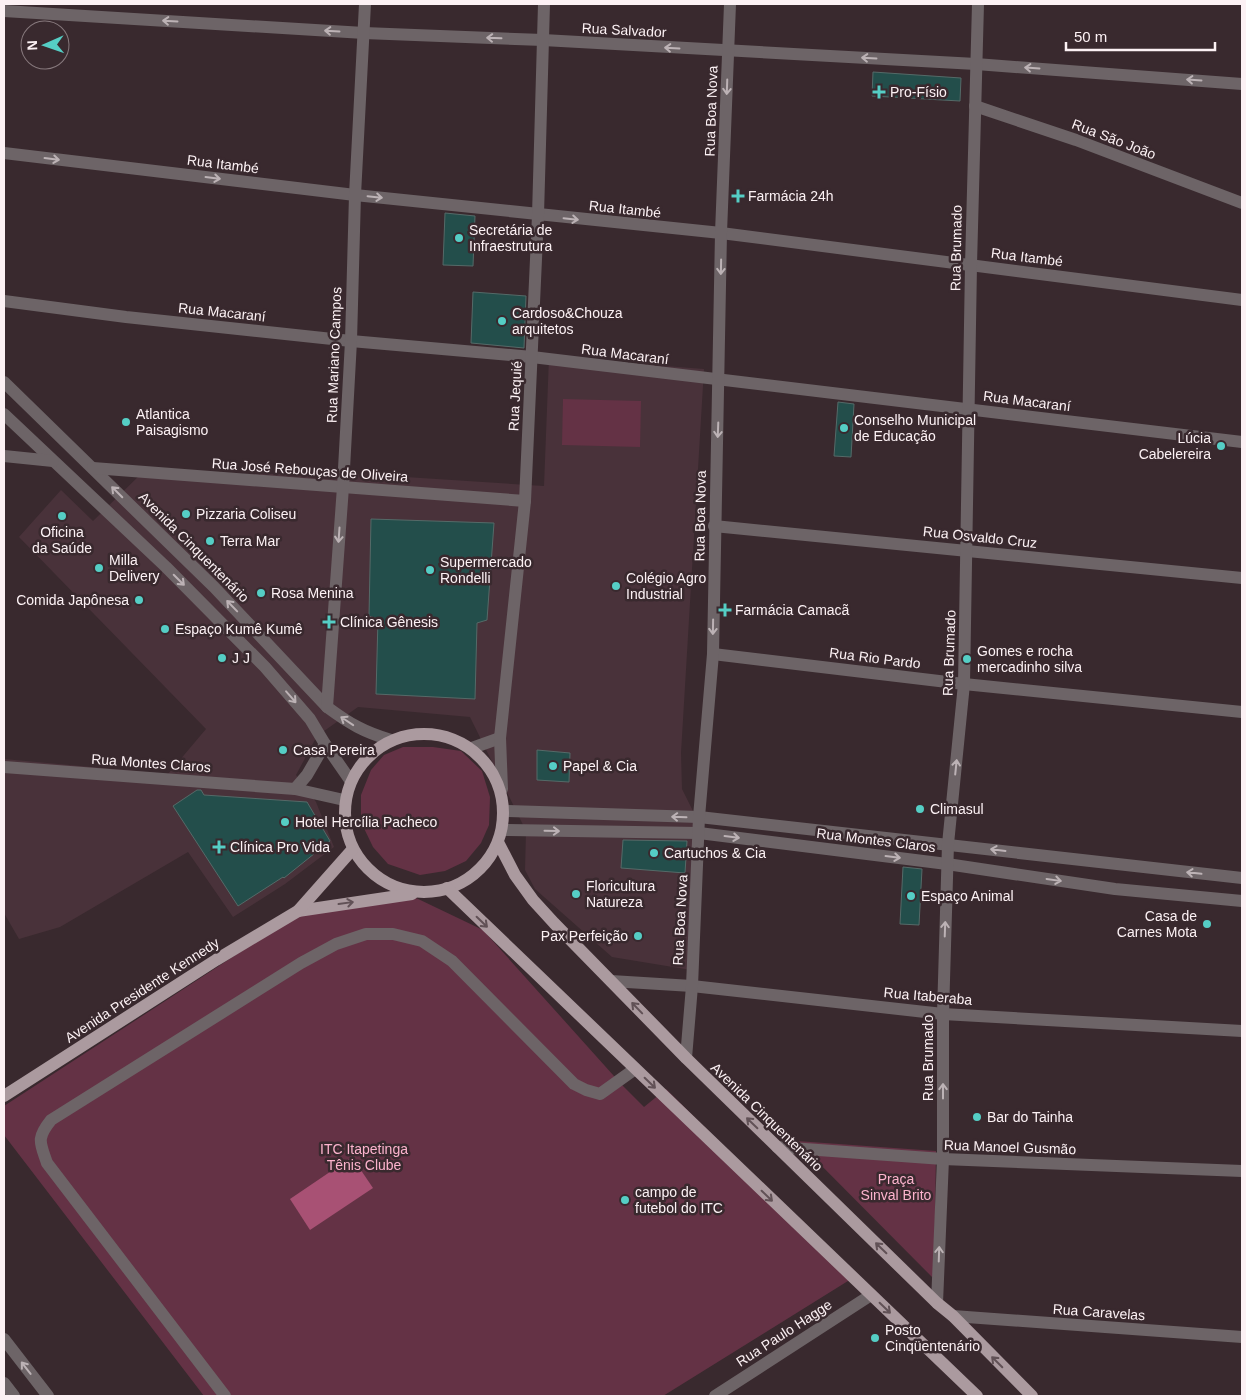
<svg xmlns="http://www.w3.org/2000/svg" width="1246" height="1400" viewBox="0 0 1246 1400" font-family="Arial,sans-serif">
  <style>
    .built { fill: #49323a }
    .green { fill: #643245 }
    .water { fill: #a85174 }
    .building { fill: #234e4b; stroke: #556a68 }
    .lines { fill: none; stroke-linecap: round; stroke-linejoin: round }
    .minor { stroke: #6d6467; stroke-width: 12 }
    .major { stroke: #ab9a9f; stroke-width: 12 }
    .oneway { stroke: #bcb2b5 }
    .oneway2 { stroke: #615156 }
    .poi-dot { fill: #55cec5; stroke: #39292e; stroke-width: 2 }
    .labels { text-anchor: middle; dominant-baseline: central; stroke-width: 5; stroke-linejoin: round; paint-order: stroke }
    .street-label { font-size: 14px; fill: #fcf1f4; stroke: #39292e }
    .poi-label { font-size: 14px; fill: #fcf1f4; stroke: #39292e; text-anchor: start }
    .park-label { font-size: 14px; fill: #fcb3cd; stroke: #39292e }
  </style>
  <rect width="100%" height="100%" fill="#39292e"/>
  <path class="built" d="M549 357 704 369 681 753 682 789 704 833 691 970 612 957 535 889 525 870 526 831 470 717 358 707 317 736 296 775 316 802 334 847 285 884 233 917 188 852 60 927 19 939 4 913V759L168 774 206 729 19 537 61 490 93 521 146 469 244 474 344 473 544 486Z"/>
  <g class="green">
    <path d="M563 399 641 401 640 447 562 445Z"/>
    <path d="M403 747H433L461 751 482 771 490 797 489 825 481 843 466 861 445 871 420 875 388 864 373 847 361 822V795L371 770 384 755Z"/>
    <path d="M414 897 483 930 622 1085 644 1107 666 1089 856 1276 663 1396H204L4 1135V1106L308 908Z"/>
    <path d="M797 1141 936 1151 934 1279Z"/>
  </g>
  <path class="water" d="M352 1157 373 1188 310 1230 290 1199Z"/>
  <g class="building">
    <path d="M873 72 961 78 960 101 872 96Z"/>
    <path d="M445 213 475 216 473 266 443 265Z"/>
    <path d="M473 292 526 296 524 348 471 343Z"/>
    <path d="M838 402 854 404 851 457 834 456Z"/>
    <path d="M371 519 494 523 487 620 477 623 475 699 376 694 378 619 369 616Z"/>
    <path d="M537 750 570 753 569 782 537 780Z"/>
    <path d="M197 790H201L204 795 307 802 330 841 284 878 283 877 238 906 173 806Z"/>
    <path d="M623 840 687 841 685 873 621 868Z"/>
    <path d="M903 867 922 869 919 925 900 924Z"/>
  </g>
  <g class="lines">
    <g class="minor">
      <path d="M4 11 364 33 543 40 976 64 1242 84"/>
      <path d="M975 106 1076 140 1242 203"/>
      <path d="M4 153 355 195 721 233 1242 300"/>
      <path d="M4 301 126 317 351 341 532 357 1242 442"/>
      <path d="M4 382 214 587 327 707C350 724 364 732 391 740"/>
      <path d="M4 414 166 567 265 667 310 719 325 744 350 780"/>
      <path d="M4 456 53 461"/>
      <path d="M93 468 525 501"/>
      <path d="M714 526 1242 578"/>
      <path d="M713 654 964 684 1242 712"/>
      <path d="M327 707 343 487 351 341 355 195 365 4"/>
      <path d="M472 748 500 738"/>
      <path d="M4 767 295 789 344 800"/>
      <path d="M295 789 307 775 325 744"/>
      <path d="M502 789 500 738 525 501 538 215 544 4"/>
      <path d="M505 811 699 817 1242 878"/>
      <path d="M504 830 699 833 947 864 1115 889 1242 901"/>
      <path d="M611 981 692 986 943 1014 1242 1031"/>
      <path d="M686 1058 692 986 699 817 713 654 721 233 730 4"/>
      <path d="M777 1147 943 1159 1242 1171"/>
      <path d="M937 1303 943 1159V1014L948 844 964 684 971 265 978 4"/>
      <path d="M953 1316 1242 1337"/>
      <path d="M4 1339 48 1396"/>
      <path d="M4 1383 14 1396"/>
      <path d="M225 1396 47 1163C40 1142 36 1139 51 1120L301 963 336 944 366 934H393L422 941 452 961 574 1084 586 1090 600 1094 635 1069"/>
      <path d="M715 1396 871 1295"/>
    </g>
    <g class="major">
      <circle cx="424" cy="813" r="79"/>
      <path d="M499 844 515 875 533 900 554 923 686 1058 937 1303 953 1316 1032 1396"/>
      <path d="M447 888 977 1396"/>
      <path d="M298 911 412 894"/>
      <path d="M4 1096 216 960 298 911 352 850"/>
    </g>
  </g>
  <defs><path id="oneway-shaft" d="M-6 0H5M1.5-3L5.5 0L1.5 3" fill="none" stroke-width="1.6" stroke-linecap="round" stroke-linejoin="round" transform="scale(1.25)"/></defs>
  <g class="oneway">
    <use href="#oneway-shaft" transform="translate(170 21) rotate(-177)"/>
    <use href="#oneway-shaft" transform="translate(332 31) rotate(-177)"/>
    <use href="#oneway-shaft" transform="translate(494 38) rotate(-178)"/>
    <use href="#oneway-shaft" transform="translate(672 48) rotate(-177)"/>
    <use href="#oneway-shaft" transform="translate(869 58) rotate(-177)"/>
    <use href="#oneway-shaft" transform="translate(1032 68) rotate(-176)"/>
    <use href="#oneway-shaft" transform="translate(1194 80) rotate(-176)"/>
    <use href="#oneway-shaft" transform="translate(727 87) rotate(92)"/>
    <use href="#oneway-shaft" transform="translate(52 159) rotate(7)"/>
    <use href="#oneway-shaft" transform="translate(213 178) rotate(7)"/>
    <use href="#oneway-shaft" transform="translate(375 197) rotate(6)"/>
    <use href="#oneway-shaft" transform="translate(571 219) rotate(6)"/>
    <use href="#oneway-shaft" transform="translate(721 267) rotate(91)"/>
    <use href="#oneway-shaft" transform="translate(718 430) rotate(92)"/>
    <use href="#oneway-shaft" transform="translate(117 492) rotate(-135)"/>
    <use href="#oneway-shaft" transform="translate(339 535) rotate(94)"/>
    <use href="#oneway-shaft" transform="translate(179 580) rotate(45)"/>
    <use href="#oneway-shaft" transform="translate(232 606) rotate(-134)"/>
    <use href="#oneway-shaft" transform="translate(713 627) rotate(91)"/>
    <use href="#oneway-shaft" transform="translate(291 697) rotate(49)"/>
    <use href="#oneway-shaft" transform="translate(347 721) rotate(-146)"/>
    <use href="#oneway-shaft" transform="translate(956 767) rotate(-84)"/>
    <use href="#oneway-shaft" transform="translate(679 817) rotate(-178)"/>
    <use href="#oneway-shaft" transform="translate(552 831) rotate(1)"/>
    <use href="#oneway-shaft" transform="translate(732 837) rotate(7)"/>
    <use href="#oneway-shaft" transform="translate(998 850) rotate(-173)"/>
    <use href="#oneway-shaft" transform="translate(893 857) rotate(7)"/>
    <use href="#oneway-shaft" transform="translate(1194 873) rotate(-174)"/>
    <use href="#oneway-shaft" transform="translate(1054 880) rotate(8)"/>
    <use href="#oneway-shaft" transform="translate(945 929) rotate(-88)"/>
    <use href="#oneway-shaft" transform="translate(943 1091) rotate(-90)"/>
    <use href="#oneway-shaft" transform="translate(939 1254) rotate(-88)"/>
    <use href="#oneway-shaft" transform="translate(26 1368) rotate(-128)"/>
  </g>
  <g class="oneway2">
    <use href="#oneway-shaft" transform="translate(346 903) rotate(-8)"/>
    <use href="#oneway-shaft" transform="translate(482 922) rotate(44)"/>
    <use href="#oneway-shaft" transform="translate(637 1008) rotate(-134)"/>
    <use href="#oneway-shaft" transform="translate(650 1083) rotate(44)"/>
    <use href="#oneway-shaft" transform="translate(752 1123) rotate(-136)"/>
    <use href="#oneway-shaft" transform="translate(767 1196) rotate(44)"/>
    <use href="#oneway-shaft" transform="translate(881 1248) rotate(-136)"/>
    <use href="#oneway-shaft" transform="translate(885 1308) rotate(44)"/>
    <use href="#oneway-shaft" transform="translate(997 1362) rotate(-135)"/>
  </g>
  <g class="poi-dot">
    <path d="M876.5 84.5h5v5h5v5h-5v5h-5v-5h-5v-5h5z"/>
    <path d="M735.5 188.5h5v5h5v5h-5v5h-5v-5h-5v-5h5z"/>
    <circle cx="459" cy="238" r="5"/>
    <circle cx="502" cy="321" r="5"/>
    <circle cx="126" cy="422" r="5"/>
    <circle cx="844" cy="428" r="5"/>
    <circle cx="1221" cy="446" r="5"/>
    <circle cx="186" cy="514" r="5"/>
    <circle cx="62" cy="516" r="5"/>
    <circle cx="210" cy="541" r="5"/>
    <circle cx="99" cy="568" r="5"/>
    <circle cx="430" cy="570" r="5"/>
    <circle cx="616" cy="586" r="5"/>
    <circle cx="261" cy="593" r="5"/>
    <circle cx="139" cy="600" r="5"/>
    <path d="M722.5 602.5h5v5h5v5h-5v5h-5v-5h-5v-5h5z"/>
    <path d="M326.5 614.5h5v5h5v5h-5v5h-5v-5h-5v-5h5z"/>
    <circle cx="165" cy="629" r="5"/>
    <circle cx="222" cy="658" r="5"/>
    <circle cx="967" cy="659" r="5"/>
    <circle cx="283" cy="750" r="5"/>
    <circle cx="553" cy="766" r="5"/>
    <circle cx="920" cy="809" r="5"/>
    <circle cx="285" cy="822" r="5"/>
    <path d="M216.5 839.5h5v5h5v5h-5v5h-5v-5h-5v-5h5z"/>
    <circle cx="654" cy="853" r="5"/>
    <circle cx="576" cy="894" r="5"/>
    <circle cx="911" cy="896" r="5"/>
    <circle cx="1207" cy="924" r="5"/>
    <circle cx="638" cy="936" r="5"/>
    <circle cx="977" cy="1117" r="5"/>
    <circle cx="625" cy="1200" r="5"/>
    <circle cx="875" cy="1338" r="5"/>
  </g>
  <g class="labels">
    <g class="street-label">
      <text transform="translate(624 30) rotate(3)">Rua Salvador</text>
      <text transform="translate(711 111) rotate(-88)">Rua Boa Nova</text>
      <text transform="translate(1114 139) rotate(21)">Rua São João</text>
      <text transform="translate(223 164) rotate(7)">Rua Itambé</text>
      <text transform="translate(625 209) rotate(6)">Rua Itambé</text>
      <text transform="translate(956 248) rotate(-89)">Rua Brumado</text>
      <text transform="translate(1027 257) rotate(7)">Rua Itambé</text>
      <text transform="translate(222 312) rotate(6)">Rua Macaraní</text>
      <text transform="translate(625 354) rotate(7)">Rua Macaraní</text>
      <text transform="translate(334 355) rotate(-88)">Rua Mariano Campos</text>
      <text transform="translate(515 396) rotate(-87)">Rua Jequié</text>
      <text transform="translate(1027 401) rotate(7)">Rua Macaraní</text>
      <text transform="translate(310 470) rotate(4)">Rua José Rebouças de Oliveira</text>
      <text transform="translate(700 516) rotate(-89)">Rua Boa Nova</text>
      <text transform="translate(980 537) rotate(6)">Rua Osvaldo Cruz</text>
      <text transform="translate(194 547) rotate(45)">Avenida Cinquentenário</text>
      <text transform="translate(949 653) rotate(-88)">Rua Brumado</text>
      <text transform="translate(875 658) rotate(7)">Rua Rio Pardo</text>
      <text transform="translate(151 763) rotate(4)">Rua Montes Claros</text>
      <text transform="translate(876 840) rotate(7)">Rua Montes Claros</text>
      <text transform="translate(680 920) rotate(-87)">Rua Boa Nova</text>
      <text transform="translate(142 990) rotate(-33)">Avenida Presidente Kennedy</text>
      <text transform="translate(928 996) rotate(5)">Rua Itaberaba</text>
      <text transform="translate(928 1058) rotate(-90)">Rua Brumado</text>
      <text transform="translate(767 1117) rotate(44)">Avenida Cinquentenário</text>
      <text transform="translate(1010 1147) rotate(2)">Rua Manoel Gusmão</text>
      <text transform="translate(1099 1312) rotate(4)">Rua Caravelas</text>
      <text transform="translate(784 1333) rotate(-33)">Rua Paulo Hagge</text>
    </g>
    <g class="poi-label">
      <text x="890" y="92">Pro-Físio</text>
      <text x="748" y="196">Farmácia 24h</text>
      <text x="469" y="230">Secretária de<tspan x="469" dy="16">Infraestrutura</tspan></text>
      <text x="512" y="313">Cardoso&amp;Chouza<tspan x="512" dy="16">arquitetos</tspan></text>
      <text x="136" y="414">Atlantica<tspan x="136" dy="16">Paisagismo</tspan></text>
      <text x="854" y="420">Conselho Municipal<tspan x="854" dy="16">de Educação</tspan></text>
      <text x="1211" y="438" text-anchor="end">Lúcia<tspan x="1211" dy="16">Cabelereira</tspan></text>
      <text x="196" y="514">Pizzaria Coliseu</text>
      <text x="62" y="532" text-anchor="middle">Oficina<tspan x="62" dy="16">da Saúde</tspan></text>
      <text x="220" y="541">Terra Mar</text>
      <text x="109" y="560">Milla<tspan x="109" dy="16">Delivery</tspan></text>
      <text x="440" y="562">Supermercado<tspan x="440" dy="16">Rondelli</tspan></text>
      <text x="626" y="578">Colégio Agro<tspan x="626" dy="16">Industrial</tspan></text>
      <text x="271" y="593">Rosa Menina</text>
      <text x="129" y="600" text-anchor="end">Comida Japônesa</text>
      <text x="735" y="610">Farmácia Camacã</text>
      <text x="340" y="622">Clínica Gênesis</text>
      <text x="175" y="629">Espaço Kumê Kumê</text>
      <text x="977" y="651">Gomes e rocha<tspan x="977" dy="16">mercadinho silva</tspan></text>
      <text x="232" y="658">J J</text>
      <text x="293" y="750">Casa Pereira</text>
      <text x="563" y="766">Papel &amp; Cia</text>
      <text x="930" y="809">Climasul</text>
      <text x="295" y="822">Hotel Hercília Pacheco</text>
      <text x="230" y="847">Clínica Pro Vida</text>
      <text x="664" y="853">Cartuchos &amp; Cia</text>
      <text x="586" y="886">Floricultura<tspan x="586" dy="16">Natureza</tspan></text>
      <text x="921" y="896">Espaço Animal</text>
      <text x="1197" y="916" text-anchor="end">Casa de<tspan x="1197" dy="16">Carnes Mota</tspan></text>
      <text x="628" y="936" text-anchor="end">Pax Perfeição</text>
      <text x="987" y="1117">Bar do Tainha</text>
      <text x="635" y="1192">campo de<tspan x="635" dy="16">futebol do ITC</tspan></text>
      <text x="885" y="1330">Posto<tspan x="885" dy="16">Cinqüentenário</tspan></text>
    </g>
    <g class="park-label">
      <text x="364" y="1149">ITC Itapetinga<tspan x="364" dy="16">Tênis Clube</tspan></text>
      <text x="896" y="1179">Praça<tspan x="896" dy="16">Sinval Brito</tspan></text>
    </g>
  </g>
  <rect width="1246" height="1400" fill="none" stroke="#fcf1f4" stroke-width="10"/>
  <g transform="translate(45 45) rotate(268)"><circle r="24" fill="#39292e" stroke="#87797d"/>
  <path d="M0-4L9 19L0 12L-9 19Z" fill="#55cec5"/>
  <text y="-8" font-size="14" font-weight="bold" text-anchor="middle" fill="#fcf1f4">N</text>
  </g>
  <path d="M1066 42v8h149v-8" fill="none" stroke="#fcf1f4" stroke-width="2.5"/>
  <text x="1074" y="42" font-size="15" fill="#fcf1f4" stroke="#39292e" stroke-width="4" paint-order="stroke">50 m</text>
</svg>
